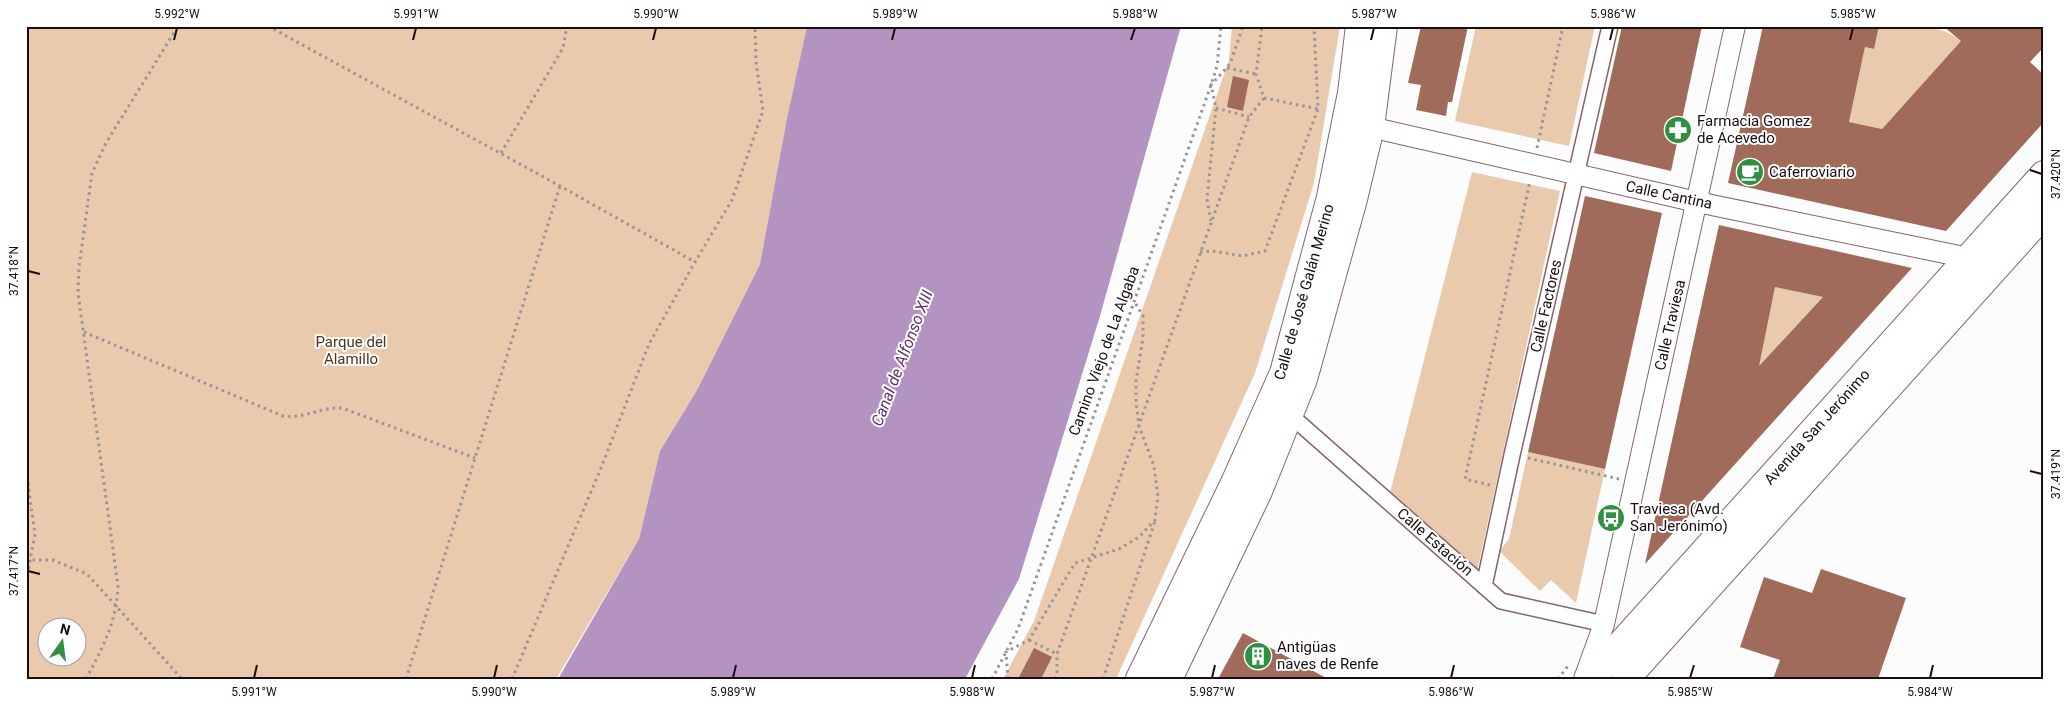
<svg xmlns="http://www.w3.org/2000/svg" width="2070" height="705" viewBox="0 0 2070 705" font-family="Roboto,sans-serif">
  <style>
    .green { fill: #e9caad; fill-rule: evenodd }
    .water { fill: #b393bf }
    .building { fill: #a06b5a; fill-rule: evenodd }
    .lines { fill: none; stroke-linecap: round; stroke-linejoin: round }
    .pedestrian-casing { stroke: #886468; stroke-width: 18 }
    .minor-casing { stroke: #886468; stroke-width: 22 }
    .secondary-casing { stroke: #886468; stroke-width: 30 }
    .primary-casing { stroke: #886468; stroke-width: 30 }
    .path { stroke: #9a9495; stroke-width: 3; stroke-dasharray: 2.5 4; stroke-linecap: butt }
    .pedestrian { stroke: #fff; stroke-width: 15 }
    .minor { stroke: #fff; stroke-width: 20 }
    .secondary { stroke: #fff; stroke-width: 28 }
    .primary { stroke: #fff; stroke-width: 28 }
    .ticks { fill: none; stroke: #1b0d0f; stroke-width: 2 }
    .labels { text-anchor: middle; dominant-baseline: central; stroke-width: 4; stroke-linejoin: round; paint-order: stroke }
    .poi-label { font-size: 15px; fill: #1b0d0f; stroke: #fff; text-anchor: start }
    .street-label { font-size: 15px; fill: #1b0d0f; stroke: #fff }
    .park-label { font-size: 15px; fill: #513415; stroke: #fff }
    .water-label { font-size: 16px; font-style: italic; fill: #5c326a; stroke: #fff }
    .neatline { fill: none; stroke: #1b0d0f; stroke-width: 2 }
    .ticks-label { font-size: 12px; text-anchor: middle; fill: #1b0d0f }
  </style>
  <rect width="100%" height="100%" fill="#fcfcfc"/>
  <g class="green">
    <path d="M26 26H807L787 118 760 264 697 390 660 451 639 539 556 679H26ZM48 628H78V658H48Z"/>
    <path d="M1232 26H1340L1314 183 1255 373 1116 679H1003L1034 621 1229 60Z"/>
    <path d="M1476 26H1595L1569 146 1455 121Z"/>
    <path d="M1879 26C1908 26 1938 22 1961 41L1882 129 1849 122 1865 47 1874 49Z"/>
    <path d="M1472 172 1560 191 1476 576 1389 497Z"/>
    <path d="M1775 287 1823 297 1756 369Z"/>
    <path d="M1528 452 1605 469 1576 603 1551 580 1540 591 1499 551 1509 539Z"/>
  </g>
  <path class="water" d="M807 26H1181L1100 316 1019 579 965 679H558L639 539 660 451 697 390 760 264 787 118Z"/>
  <g class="building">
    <path d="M1421 26H1468L1452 102H1448L1446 116 1416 110 1421 85 1408 83Z"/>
    <path d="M1622 26H1702L1671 171 1594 153Z"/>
    <path d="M1763 26H1879L1874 49 1865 47 1849 122 1882 129 1961 41 1943 26H2044V47L2030 62 2044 75V122L1946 231 1728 183Z"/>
    <path d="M1233 76 1249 80 1243 111 1227 107Z"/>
    <path d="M1585 196 1662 213 1605 469 1528 452Z"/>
    <path d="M1719 225 1912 268 1645 564 1664 477ZM1775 287 1823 297 1759 366Z"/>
    <path d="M1821 569 1906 598 1878 679H1773L1780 660 1740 647 1764 577 1812 593Z"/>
    <path d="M1243 633 1328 679H1218Z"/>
    <path d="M1034 648 1052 657 1041 679H1018Z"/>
  </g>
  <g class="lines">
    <g class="pedestrian-casing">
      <g id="pedestrian">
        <path d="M1289 414 1501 601 1604 624"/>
        <path d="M1484 586 1512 455 1610 26"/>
      </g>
    </g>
    <g class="minor-casing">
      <g id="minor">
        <path d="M1370 127 1697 202 1969 258"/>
        <path d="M1584 679 1604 624 1735 26"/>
      </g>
    </g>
    <g class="secondary-casing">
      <g id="secondary">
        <path d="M1140 679 1235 483 1284 373 1331 197 1352 93 1360 26"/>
        <path d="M1168 679 1258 491 1303 379 1353 199 1370 127 1383 26"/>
      </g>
    </g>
    <g class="primary-casing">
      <g id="primary">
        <path d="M1590 679 2044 175"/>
        <path d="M1625 679 2044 213"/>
      </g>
    </g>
    <g class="path">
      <path d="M268 26 560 186 695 262"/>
      <path d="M1227 68 1256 74"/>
      <path d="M1264 98 1318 109"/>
      <path d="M1216 108 1249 117"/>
      <path d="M1537 148 1563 26"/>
      <path d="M501 153 563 48 567 26"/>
      <path d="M1211 221 1207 199 1216 108 1211 85 1230 64 1243 26"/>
      <path d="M1200 252 1213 251 1243 256 1265 251 1318 109 1314 26"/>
      <path d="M84 332 283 416C306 419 319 407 342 408L475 458"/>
      <path d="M1528 458 1619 479"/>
      <path d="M26 470 35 534 26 583"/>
      <path d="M1490 485 1465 479 1530 181"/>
      <path d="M26 560H53L87 574 182 679"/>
      <path d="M1029 640 1057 654"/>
      <path d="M86 679C102 649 117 621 118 586L78 293 79 267 92 173 106 143 178 26"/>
      <path d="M406 679 560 186"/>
      <path d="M512 679 601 468 649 344 695 262 732 200 763 111 756 62 755 26"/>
      <path d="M992 679 1018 629 1211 85 1217 66 1221 26"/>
      <path d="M1008 679 1006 652 1029 640 1075 563 1119 549 1139 537 1155 520 1158 496 1154 466 1139 426 1136 403V381L1143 338V316L1134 301"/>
      <path d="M1055 679 1057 676V654L1249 117 1264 98 1256 74 1262 26"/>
      <path d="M1103 679 1155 521"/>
      <path d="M1558 679 1568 666"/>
    </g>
    <use href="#pedestrian" class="pedestrian"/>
    <use href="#minor" class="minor"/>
    <use href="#secondary" class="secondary"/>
    <use href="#primary" class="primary"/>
  </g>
  <path class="ticks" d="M174 40 177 28M413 40 416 28M653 40 656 28M892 40 895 28M1131 40 1135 28M1371 40 1374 28M1610 40 1613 28M1850 40 1853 28M2030 170 2042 174M28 271 40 274M2030 471 2042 474M28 571 40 574M254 678 257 665M494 678 497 665M733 678 736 665M972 678 975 665M1212 678 1215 665M1451 678 1454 665M1690 678 1694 665M1930 678 1933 665"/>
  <defs>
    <g id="pharmacy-disc" transform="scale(1.4375)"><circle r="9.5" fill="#318f41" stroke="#fff"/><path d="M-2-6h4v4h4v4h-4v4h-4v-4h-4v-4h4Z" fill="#fff"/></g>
    <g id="cafe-disc" transform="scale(1.4375)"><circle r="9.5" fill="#318f41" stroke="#fff"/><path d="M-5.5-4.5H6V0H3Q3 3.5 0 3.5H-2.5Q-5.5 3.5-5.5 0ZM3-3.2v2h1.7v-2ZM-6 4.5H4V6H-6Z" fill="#fff"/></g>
    <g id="bus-disc" transform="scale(1.4375)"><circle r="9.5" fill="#318f41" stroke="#fff"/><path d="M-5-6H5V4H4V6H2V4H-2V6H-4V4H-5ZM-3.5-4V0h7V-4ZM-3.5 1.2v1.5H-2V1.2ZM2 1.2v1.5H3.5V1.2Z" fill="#fff"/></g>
    <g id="building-disc" transform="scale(1.4375)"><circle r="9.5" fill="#318f41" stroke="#fff"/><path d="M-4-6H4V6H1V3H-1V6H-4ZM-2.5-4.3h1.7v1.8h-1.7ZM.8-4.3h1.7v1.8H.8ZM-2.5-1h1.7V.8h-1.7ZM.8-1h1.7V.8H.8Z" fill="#fff"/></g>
  </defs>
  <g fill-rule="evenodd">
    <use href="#pharmacy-disc" x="1678" y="130"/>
    <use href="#cafe-disc" x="1750" y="172"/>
    <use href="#bus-disc" x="1611" y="518"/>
    <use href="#building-disc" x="1258" y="656"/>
  </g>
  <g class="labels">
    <g class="poi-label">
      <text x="1697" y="121">Farmacia Gomez<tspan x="1697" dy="17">de Acevedo</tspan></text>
      <text x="1769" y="172">Caferroviario</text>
      <text x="1630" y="509">Traviesa (Avd.<tspan x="1630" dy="17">San Jerónimo)</tspan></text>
      <text x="1277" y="647">Antigüas<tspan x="1277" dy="17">naves de Renfe</tspan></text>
    </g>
    <g class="street-label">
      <text transform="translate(1669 195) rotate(12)">Calle Cantina</text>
      <text transform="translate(1304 292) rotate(-74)">Calle de José Galán Merino</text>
      <text transform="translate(1546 306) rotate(-77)">Calle Factores</text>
      <text transform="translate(1670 325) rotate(-77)">Calle Traviesa</text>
      <text transform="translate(1104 351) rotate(-70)">Camino Viejo de La Algaba</text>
      <text transform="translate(1817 427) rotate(-48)">Avenida San Jerónimo</text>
      <text transform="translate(1435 542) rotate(41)">Calle Estación</text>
    </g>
    <g class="park-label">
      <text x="351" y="342">Parque del<tspan x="351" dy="17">Alamillo</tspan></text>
    </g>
    <g class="water-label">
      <text transform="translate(902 358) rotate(-69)">Canal de Alfonso XIII</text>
    </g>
  </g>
  <rect width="2070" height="705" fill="none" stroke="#ffffff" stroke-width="55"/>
  <g transform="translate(62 642) rotate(14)"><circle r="24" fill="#ffffff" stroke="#a49e9f"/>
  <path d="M0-4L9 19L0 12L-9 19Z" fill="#318f41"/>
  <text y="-8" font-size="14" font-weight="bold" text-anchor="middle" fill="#1b0d0f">N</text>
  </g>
  <rect x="28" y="28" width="2014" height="650" class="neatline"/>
  <g class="ticks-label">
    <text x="177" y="18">5.992°W</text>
    <text x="416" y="18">5.991°W</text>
    <text x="656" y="18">5.990°W</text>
    <text x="895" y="18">5.989°W</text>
    <text x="1135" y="18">5.988°W</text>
    <text x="1374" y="18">5.987°W</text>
    <text x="1613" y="18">5.986°W</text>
    <text x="1853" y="18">5.985°W</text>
    <text transform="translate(2056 174) rotate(-90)" y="4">37.420°N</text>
    <text transform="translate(14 271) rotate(-90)" y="4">37.418°N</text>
    <text transform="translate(2056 474) rotate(-90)" y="4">37.419°N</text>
    <text transform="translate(14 571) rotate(-90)" y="4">37.417°N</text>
    <text x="254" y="696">5.991°W</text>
    <text x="494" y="696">5.990°W</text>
    <text x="733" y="696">5.989°W</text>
    <text x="972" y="696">5.988°W</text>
    <text x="1212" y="696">5.987°W</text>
    <text x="1451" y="696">5.986°W</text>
    <text x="1690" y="696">5.985°W</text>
    <text x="1930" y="696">5.984°W</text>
  </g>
</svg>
